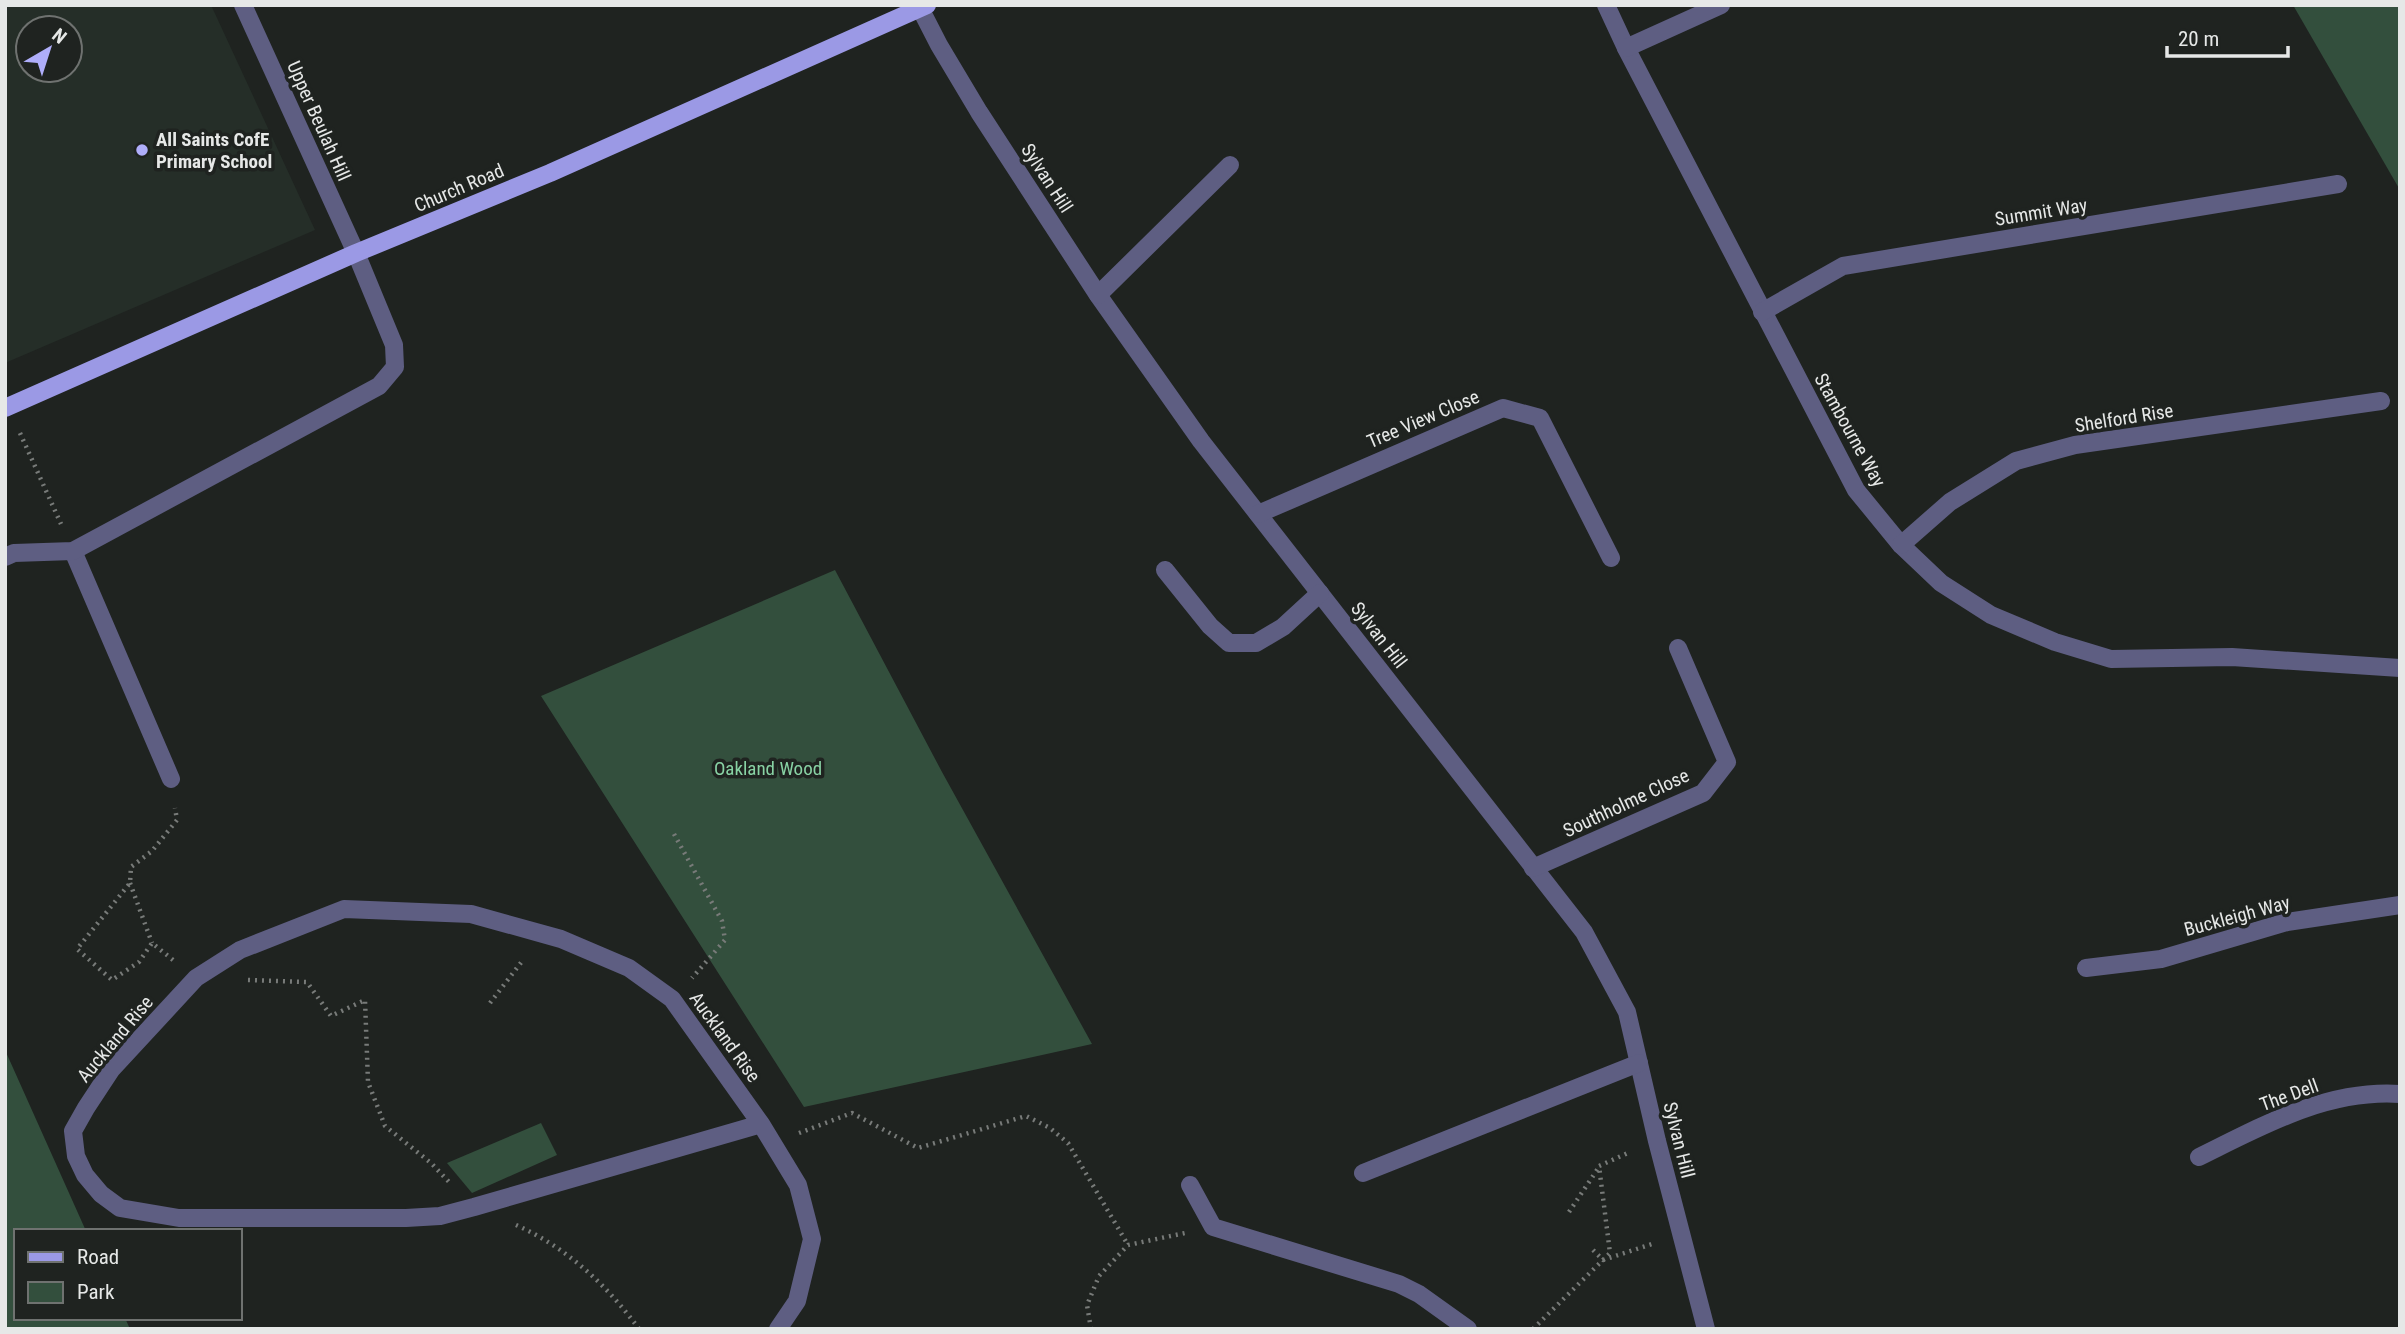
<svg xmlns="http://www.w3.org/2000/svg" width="2405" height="1334" viewBox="0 0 2405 1334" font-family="'Roboto Condensed',sans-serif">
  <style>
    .built { fill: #252e28; fill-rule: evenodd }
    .green { fill: #334f3d }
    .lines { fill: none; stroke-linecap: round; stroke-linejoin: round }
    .path { stroke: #787b79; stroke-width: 4.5; stroke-dasharray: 2 5; stroke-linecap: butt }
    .minor { stroke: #5e5e82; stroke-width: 18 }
    .major { stroke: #9b99e5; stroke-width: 18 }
    .poi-dot { fill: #afaefa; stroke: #1f2320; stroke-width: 2.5 }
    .labels { text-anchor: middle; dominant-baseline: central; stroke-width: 7; stroke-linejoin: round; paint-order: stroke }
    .street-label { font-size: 19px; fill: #e6e8e7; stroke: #1f2320 }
    .poi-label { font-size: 19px; font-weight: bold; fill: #e6e8e7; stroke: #1f2320; text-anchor: start }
    .park-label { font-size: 19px; fill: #88d2a4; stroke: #1f2320 }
  </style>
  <rect width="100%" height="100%" fill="#1f2320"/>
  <path class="built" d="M5 5H211L315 230 5 363ZM28 28H70V70H28Z"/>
  <g class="green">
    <path d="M2293 5H2400V190Z"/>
    <path d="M835 570 942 772 1092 1044 804 1107 541 696Z"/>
    <path d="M5 1050 86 1231H16V1318H125L130 1329H5Z"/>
    <path d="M541 1123 557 1155 472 1193 447 1163Z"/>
  </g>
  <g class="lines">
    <g class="path">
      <path d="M20 433 61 524"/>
      <path d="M674 834 722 921 725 940 692 978"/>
      <path d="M130 883 152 943"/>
      <path d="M173 960 152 943 139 962 112 980 77 949 130 883 131 867 152 851 177 820 175 808"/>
      <path d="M248 980 307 982 331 1016 365 1000 368 1082 385 1126 431 1163 451 1184"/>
      <path d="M490 1003 523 960"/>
      <path d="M799 1133 852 1113 918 1148 1026 1116 1050 1128 1068 1143 1128 1245"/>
      <path d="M1569 1212 1599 1167"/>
      <path d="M516 1225C566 1247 607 1285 639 1329"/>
      <path d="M1593 1250 1603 1260 1655 1243"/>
      <path d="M1091 1329 1087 1305 1099 1276 1128 1245 1185 1233"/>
      <path d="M1533 1329 1610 1253 1599 1166 1630 1152"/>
    </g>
    <g class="minor">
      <path d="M1606 5 1626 48 1856 490 1901 545 1941 583 1991 615 2055 642 2111 659 2232 657 2400 668"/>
      <path d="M920 8 939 45 979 112 1042 209 1098 295 1201 441 1584 932 1627 1012 1657 1141 1706 1329"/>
      <path d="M1626 48 1721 5"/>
      <path d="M1098 295 1230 165"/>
      <path d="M1762 312 1843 266 2338 184"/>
      <path d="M1258 514 1503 408 1540 418 1611 558"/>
      <path d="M1901 545 1950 502 2016 461 2075 445 2381 401"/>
      <path d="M73 551 171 779"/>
      <path d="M5 557 14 553 73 551 379 386 395 367 394 345 356 253 243 5"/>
      <path d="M1165 570 1210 626 1229 643H1256L1283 627 1320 593"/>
      <path d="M1533 868 1703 793 1727 762 1678 648"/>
      <path d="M2086 968 2161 959 2287 922 2400 905"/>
      <path d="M761 1124 672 999 629 968 561 939 471 914 344 909 240 950 196 978 111 1070 86 1108 73 1131 76 1156 85 1175 101 1194 120 1208 179 1218H406L440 1216 474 1207 761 1124 798 1185 812 1239 797 1301 778 1329"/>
      <path d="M2199 1157C2262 1126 2327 1089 2400 1094"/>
      <path d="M1363 1173 1639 1063"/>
      <path d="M1190 1185 1213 1227 1399 1284 1419 1294 1468 1329"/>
    </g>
    <path class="major" d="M5 408 356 253 550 173 927 5"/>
  </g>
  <circle class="poi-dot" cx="142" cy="150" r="7"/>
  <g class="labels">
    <g class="street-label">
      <text transform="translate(319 121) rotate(66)">Upper Beulah Hill</text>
      <text transform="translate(1047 178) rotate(57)">Sylvan Hill</text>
      <text transform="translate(459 188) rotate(-23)">Church Road</text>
      <text transform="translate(2041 212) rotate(-9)">Summit Way</text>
      <text transform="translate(2124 418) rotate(-9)">Shelford Rise</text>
      <text transform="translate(1423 419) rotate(-23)">Tree View Close</text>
      <text transform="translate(1850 430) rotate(61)">Stambourne Way</text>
      <text transform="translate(1379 635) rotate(52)">Sylvan Hill</text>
      <text transform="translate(1626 803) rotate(-25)">Southholme Close</text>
      <text transform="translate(2237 916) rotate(-15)">Buckleigh Way</text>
      <text transform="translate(725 1037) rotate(54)">Auckland Rise</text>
      <text transform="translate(115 1039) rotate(-50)">Auckland Rise</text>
      <text transform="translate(2289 1095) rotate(-20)">The Dell</text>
      <text transform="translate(1679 1140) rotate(76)">Sylvan Hill</text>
    </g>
    <g class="poi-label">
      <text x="156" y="139">All Saints CofE<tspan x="156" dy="22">Primary School</tspan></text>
    </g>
    <g class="park-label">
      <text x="768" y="768">Oakland Wood</text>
    </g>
  </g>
  <rect width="2405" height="1334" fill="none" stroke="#e6e8e7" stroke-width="14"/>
  <rect x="14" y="1229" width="228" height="91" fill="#1f2320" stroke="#6f7270" stroke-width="2"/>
  <rect x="28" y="1252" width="35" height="10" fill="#9b99e5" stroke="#6f7270" stroke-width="2"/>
  <text x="77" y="1264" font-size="21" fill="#e6e8e7">Road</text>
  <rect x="28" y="1282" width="35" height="21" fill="#334f3d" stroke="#6f7270" stroke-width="2"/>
  <text x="77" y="1299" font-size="21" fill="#e6e8e7">Park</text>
  <g transform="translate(49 49) rotate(39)"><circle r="33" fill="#1f2320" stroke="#6f7270" stroke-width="2"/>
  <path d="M0-5L12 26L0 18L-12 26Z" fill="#afaefa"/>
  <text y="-10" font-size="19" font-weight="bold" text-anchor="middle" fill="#e6e8e7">N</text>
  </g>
  <path d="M2167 46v10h121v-10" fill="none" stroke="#e6e8e7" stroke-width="3.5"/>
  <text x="2178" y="46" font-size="21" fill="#e6e8e7" stroke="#1f2320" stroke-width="5" paint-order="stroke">20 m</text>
</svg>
